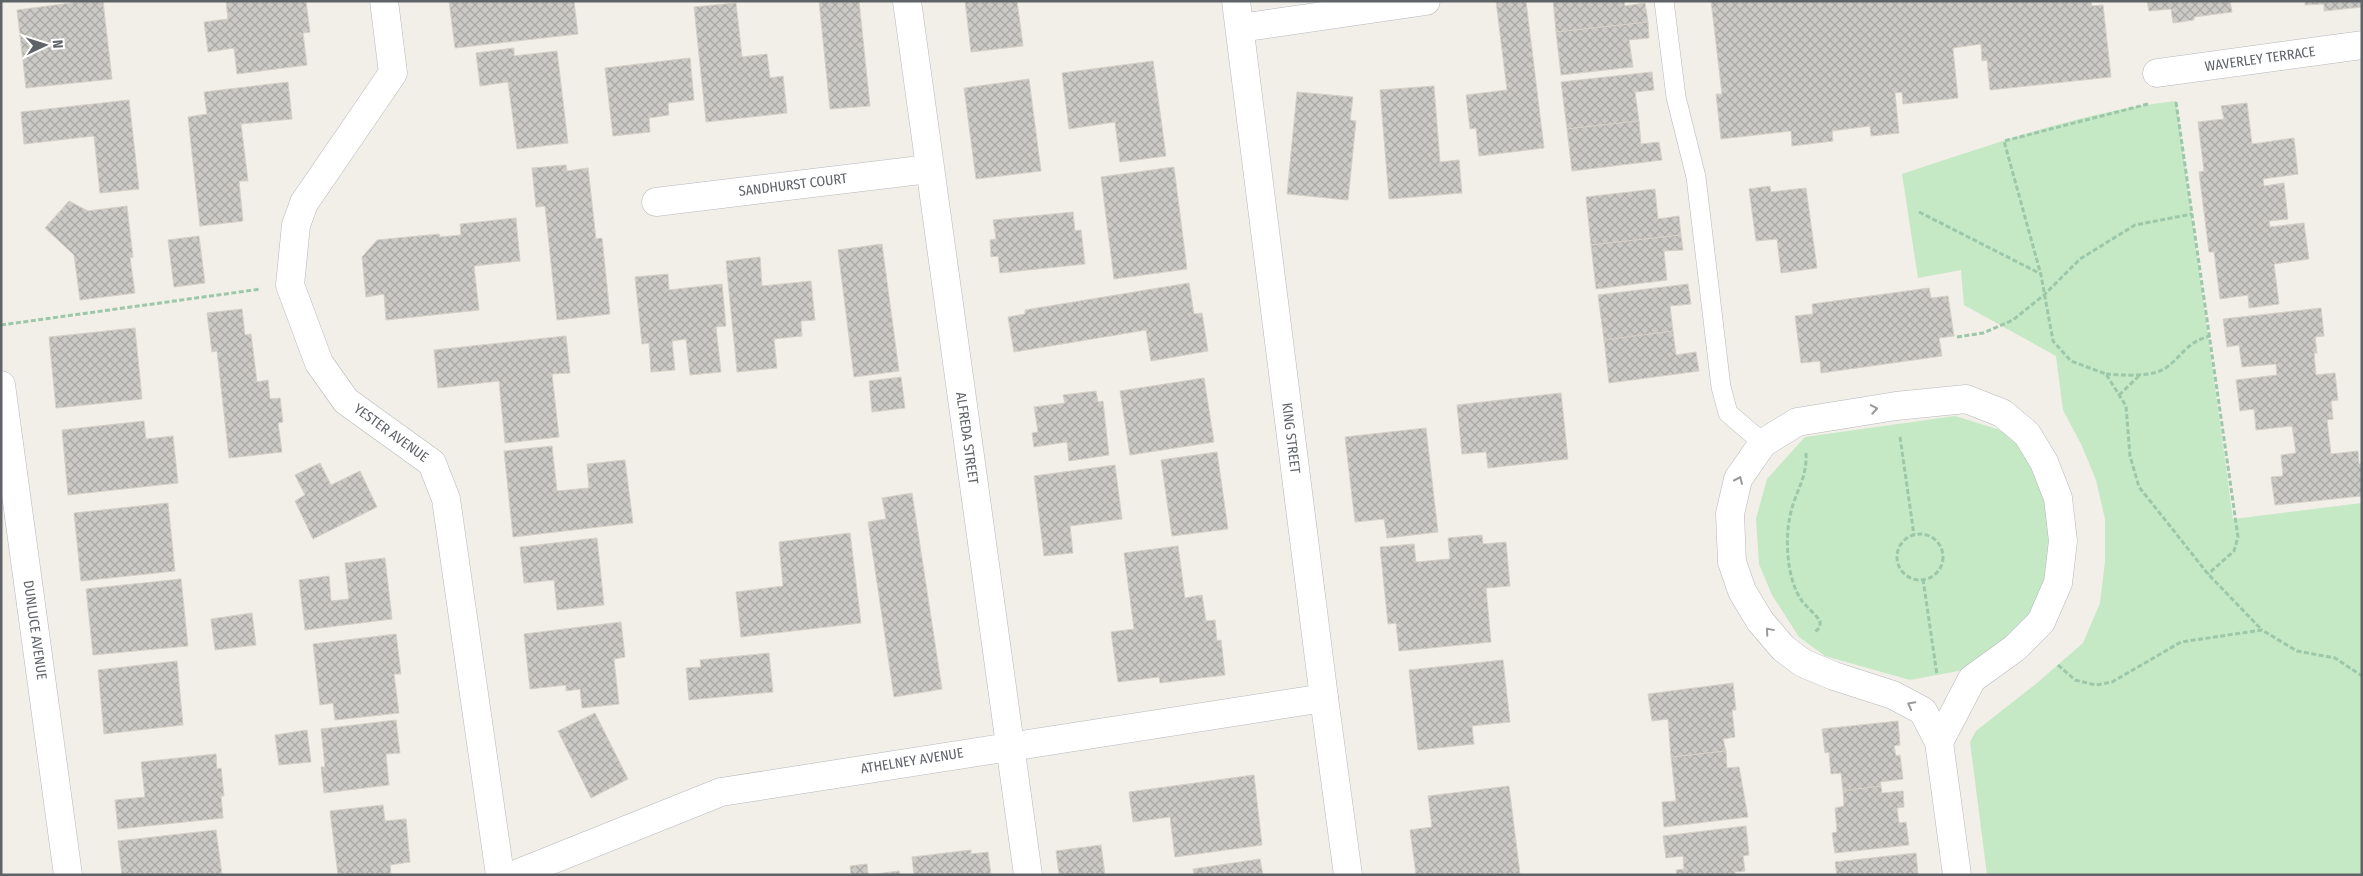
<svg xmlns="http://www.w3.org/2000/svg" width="2363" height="876" viewBox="0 0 2363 876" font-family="'Fira Sans Condensed',sans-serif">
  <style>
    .park { fill: #c5e8c5 }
    .building { fill: url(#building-cross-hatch); stroke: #d6d1c6 }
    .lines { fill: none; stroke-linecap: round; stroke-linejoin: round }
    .lane-casing { stroke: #b5b8bc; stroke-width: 20 }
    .street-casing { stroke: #b5b8bc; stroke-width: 29 }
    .path { stroke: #9cc7a9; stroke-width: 3; stroke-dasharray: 5 2.5; stroke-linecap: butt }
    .lane { stroke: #fff; stroke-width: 19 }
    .street { stroke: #fff; stroke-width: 28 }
    .oneway { stroke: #979a9d }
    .labels { text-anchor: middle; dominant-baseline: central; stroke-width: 5; stroke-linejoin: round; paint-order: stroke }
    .street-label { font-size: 14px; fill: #5f6368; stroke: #fff }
  </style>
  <defs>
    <pattern id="building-cross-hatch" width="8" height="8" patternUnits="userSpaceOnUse" patternTransform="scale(1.25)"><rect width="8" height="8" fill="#cccac5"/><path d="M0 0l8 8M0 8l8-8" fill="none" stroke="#a9a8a4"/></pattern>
  </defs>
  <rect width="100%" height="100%" fill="#f1efe8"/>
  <g class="park">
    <path d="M2176 101 2233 519 2362 503V875H1987L1970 742 1976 731 2037 683 2083 643 2100 603 2105 561V519L2096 480 2081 444 2063 410 2056 356 1964 305 1961 270 1918 278 1902 174C1990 145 2084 111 2176 101Z"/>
    <path d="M1955 416 2000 430 2023 448 2039 469 2057 556 2037 614 1969 669 1910 680 1825 656 1799 637 1772 595 1759 564 1756 519 1767 479 1805 437Z"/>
  </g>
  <g class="building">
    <path d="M86 1H103L112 79 26 88 17 10Z"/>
    <path d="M226 1H306L310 32 303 33 307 65 237 74 234 48 208 52 204 22 228 19Z"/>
    <path d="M449 1H574L578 34 455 48Z"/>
    <path d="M819 1H859L870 106 830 109Z"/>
    <path d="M965 1H1017L1023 46 971 52Z"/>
    <path d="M1496 1H1526L1544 148 1479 156 1476 128 1470 129 1466 95 1507 90Z"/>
    <path d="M1553 1H1624L1625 6 1645 3 1648 22 1556 32Z"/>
    <path d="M1711 1H2091L2092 6 2103 5 2111 77 1990 90 1987 60 1982 61 1981 44 1953 48 1958 98 1903 104 1902 92 1895 93 1899 133 1871 136 1870 126 1832 131 1833 141 1792 146 1791 131 1721 139 1716 94H1722Z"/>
    <path d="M2147 1H2230L2232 12 2194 17V20L2173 23 2171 9 2149 11Z"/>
    <path d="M2305 1H2362V7L2324 11V4L2305 5Z"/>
    <path d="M736 3 742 57 767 54 770 78 783 76 787 113 706 122 694 7Z"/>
    <path d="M1648 22 1649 38 1629 40 1633 67 1561 75 1556 32Z"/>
    <path d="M514 48V56L557 51 568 143 517 149 508 82 480 86 476 53Z"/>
    <path d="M690 58 694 100 668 103 669 115 649 118 650 132 613 136 605 68Z"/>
    <path d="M1153 61 1166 156 1120 162 1115 122 1069 129 1062 73Z"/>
    <path d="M1652 72 1654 90 1635 92 1639 121 1567 129 1561 82Z"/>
    <path d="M1029 79 1041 171 976 179 964 88Z"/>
    <path d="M288 82 292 119 241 124 248 181H239L243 221 200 226 188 117 207 114 204 92Z"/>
    <path d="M1434 86 1440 162 1459 160 1462 193 1389 199 1380 90Z"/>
    <path d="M1297 92 1353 97 1350 120 1356 121 1348 200 1287 194Z"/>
    <path d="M129 100 139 189 100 193 94 136 24 144 21 112Z"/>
    <path d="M2247 103 2252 144 2294 138 2298 174 2263 179 2264 186 2284 183 2288 219 2269 221 2270 227 2304 223 2309 259 2274 264 2279 304 2249 308 2248 295 2220 299 2214 252H2209L2199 172 2204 171 2198 122 2224 119 2221 106Z"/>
    <path d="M1639 121 1641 144 1659 142 1662 160 1572 171 1567 129Z"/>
    <path d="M566 165 567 171 588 168 596 239 602 238 610 314 557 320 545 206 536 207 532 168Z"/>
    <path d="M1174 167 1187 269 1114 279 1101 177Z"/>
    <path d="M1770 186 1771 192 1806 188 1817 268 1781 273 1777 239 1756 241 1749 189Z"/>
    <path d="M1655 189 1658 219 1679 216 1681 235 1591 245 1586 197Z"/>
    <path d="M69 201 88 211 127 206 133 257 130 258 135 293 80 300 74 255 45 228Z"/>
    <path d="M1073 212 1075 231 1081 230 1085 264 1000 273 998 256 991 257 990 240 996 239 993 220Z"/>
    <path d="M516 218 520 261 474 266 479 310 386 320 384 294 366 297 362 257 377 240 439 234 440 237 461 235 460 224Z"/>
    <path d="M1681 235 1683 250 1664 251 1667 280 1596 289 1591 245Z"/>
    <path d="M199 236 205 283 174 287 168 240Z"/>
    <path d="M882 244 899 371 854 377 838 250Z"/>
    <path d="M760 257 762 286 811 281 815 320 801 321 802 336 774 339 777 368 737 372 726 261Z"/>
    <path d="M668 274 669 290 722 284 726 326 716 327 721 372 690 375 686 339 672 341 675 370 651 372 649 343 642 344 635 277Z"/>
    <path d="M1189 283 1194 314 1202 313 1208 351 1151 361 1146 330 1014 352 1008 317 1025 314V310Z"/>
    <path d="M1688 284 1691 304 1670 306 1673 331 1604 340 1598 295Z"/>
    <path d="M1929 288 1931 298 1948 296 1954 336 1939 338 1942 356 1821 373 1820 361 1801 363 1795 316 1813 314 1812 304Z"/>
    <path d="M2321 308 2324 336 2315 337 2317 353H2314L2316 375 2335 373 2338 400 2331 401 2333 419 2327 420 2331 454 2358 451 2359 464 2362 463V496L2275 505 2271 477 2283 476 2281 455 2296 453 2292 426 2256 430 2254 409 2240 411 2236 380 2277 375 2276 364 2242 367 2239 345 2227 347 2223 319Z"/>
    <path d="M242 309 245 335 251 334 257 382 268 380 270 399 280 398 283 422 278 423 282 452 229 458 217 351 212 352 207 313Z"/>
    <path d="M135 328 142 399 56 408 49 337Z"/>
    <path d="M1673 331 1676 355 1696 352 1699 371 1609 383 1604 340Z"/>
    <path d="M566 336 570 373 552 374 559 437 505 443 499 381 438 388 434 350Z"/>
    <path d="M901 377 905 408 872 412 869 381Z"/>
    <path d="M1204 378 1214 442 1130 455 1120 391Z"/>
    <path d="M1096 391 1098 402 1103 401 1109 455 1069 461 1067 442 1034 447 1032 433 1038 432 1034 407 1065 403 1063 395Z"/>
    <path d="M1561 393 1568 459 1488 468 1486 452 1462 454 1457 405Z"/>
    <path d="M144 421 146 439 173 436 178 483 68 495 62 430Z"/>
    <path d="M1426 428 1438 532 1387 538 1384 519 1355 522 1345 437Z"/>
    <path d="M552 446 557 491 589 488 587 464 625 460 633 523 513 537 504 451Z"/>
    <path d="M1217 452 1228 529 1172 536 1161 460Z"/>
    <path d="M320 463 331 485 360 471 377 507 313 539 295 501 305 495 295 475Z"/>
    <path d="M1115 465 1122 519 1070 526 1073 553 1044 556 1034 476Z"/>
    <path d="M912 493 942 689 894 697 868 522 886 519 882 498Z"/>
    <path d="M168 503 175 571 81 581 74 513Z"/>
    <path d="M850 533 861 623 741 637 736 592 783 586 779 542Z"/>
    <path d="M1482 535 1483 544 1506 542 1510 586 1486 588 1491 642 1399 651 1396 623 1388 624 1380 547 1414 544 1416 562 1450 559 1448 538Z"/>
    <path d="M597 538 604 605 557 610 554 580 524 583 520 547Z"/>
    <path d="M1178 546 1185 598 1202 595 1206 621 1215 620 1217 641 1221 640 1225 675 1160 683 1159 677 1118 682 1111 632 1134 629 1124 553Z"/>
    <path d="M385 558 392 619 305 630 299 580 329 576 331 601 349 599 345 563Z"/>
    <path d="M181 579 188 646 93 655 86 589Z"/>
    <path d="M252 613 256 645 215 650 211 619Z"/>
    <path d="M621 622 625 657 614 659 619 704 582 708 580 689 566 691V685L530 689 524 634Z"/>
    <path d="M396 634 401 674H394L399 713 335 720 333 703 320 705 313 644Z"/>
    <path d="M769 653 773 692 689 700 686 668 701 667 700 660Z"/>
    <path d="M1503 660 1510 722 1472 726 1474 744 1418 750 1409 670Z"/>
    <path d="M177 661 183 725 104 734 98 670Z"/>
    <path d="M1733 683 1736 710H1732L1735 737 1723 739 1726 751 1671 757 1668 719 1652 721 1648 694Z"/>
    <path d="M595 713 628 779 591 798 558 731Z"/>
    <path d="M396 720 400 753 386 754 389 785 324 793 321 767H325L321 729Z"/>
    <path d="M1898 721 1900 745 1894 746 1896 756 1900 755 1903 779 1880 782 1881 786 1843 791 1841 773 1831 774 1829 752 1825 753 1822 729Z"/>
    <path d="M307 730 311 762 279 765 275 735Z"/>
    <path d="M1726 751 1727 768 1739 767 1748 817 1664 827 1662 802 1676 801 1671 757Z"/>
    <path d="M216 754 217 769 221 768 224 796H221L223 818 118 829 115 800 145 797 141 762Z"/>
    <path d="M1254 775 1262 845 1175 857 1170 817 1133 822 1129 792Z"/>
    <path d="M1509 786 1520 874 1416 875 1410 830 1432 827 1428 796Z"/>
    <path d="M1881 786 1882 793 1903 791 1904 807 1897 808 1899 823 1906 822 1909 845 1835 853 1832 833 1837 832 1835 808 1844 806 1843 791Z"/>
    <path d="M383 805 385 821 406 819 410 862 390 865 391 875H338L330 811Z"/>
    <path d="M1746 826 1749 855 1743 856 1745 871 1735 872V875H1677L1676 870 1684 869 1683 856 1666 858 1663 836Z"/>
    <path d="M216 830 222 875H122L118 841Z"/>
    <path d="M1101 845 1105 875H1059L1056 851Z"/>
    <path d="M971 850V854L988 852 991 875H914L912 857Z"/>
    <path d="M1916 853 1918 875H1837L1835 862Z"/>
    <path d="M1260 859 1263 875H1194L1193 869Z"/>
    <path d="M867 864 868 875 899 871 900 875H851L850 866Z"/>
  </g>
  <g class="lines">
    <g class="lane-casing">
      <path id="lane" d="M1664 1 1676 97 1696 177 1721 387 1728 413 1763 443"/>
    </g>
    <g class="street-casing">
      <g id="street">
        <path d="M384 1 393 73 304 203 296 225 290 285 319 363 346 401 432 463 446 499 500 875"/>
        <path d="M907 1 1028 875"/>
        <path d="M1236 1 1324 698 1348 875"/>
        <path d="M1240 28 1426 1"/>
        <path d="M2157 73 2362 45"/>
        <path d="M656 202 929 169"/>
        <path d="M1 385 68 875"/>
        <path d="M1939 742 1972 679 2015 648 2041 622 2058 583 2063 541 2058 498 2044 462 2027 434 2002 413 1966 399 1896 406 1797 422 1763 443 1738 479 1730 514 1732 562 1742 591 1760 621 1783 648 1803 663 1834 676 1893 695 1923 711 1939 742 1957 875"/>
        <path d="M514 875 721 792 1324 698"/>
      </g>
    </g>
    <g class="path">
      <path d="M2176 102 2238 537 2234 551 2208 574"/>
      <path d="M2148 104 2004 141 2041 275 2053 341 2071 361 2106 374 2126 406 2130 456 2139 487 2208 574 2262 630"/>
      <path d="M1919 212 2041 274"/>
      <path d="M1 325 261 289"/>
      <path d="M1957 337 1983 333 2013 320 2044 295 2080 259 2135 225 2192 214"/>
      <path d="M2106 374C2123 375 2153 378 2167 367 2184 354 2187 342 2210 336"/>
      <path d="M2119 395 2140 375"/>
      <path d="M1900 437 1914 535"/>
      <path d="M1806 453C1807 477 1798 487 1792 508 1784 534 1786 579 1802 601 1808 608 1815 614 1820 621V627L1815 632"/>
      <circle cx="1920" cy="557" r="23"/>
      <path d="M1923 579 1937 675"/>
      <path d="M2058 665 2075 680 2096 685 2112 682 2181 642 2262 630 2297 651 2335 658 2362 676"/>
    </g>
    <use href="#lane" class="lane"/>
    <use href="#street" class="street"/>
  </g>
  <defs><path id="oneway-chevron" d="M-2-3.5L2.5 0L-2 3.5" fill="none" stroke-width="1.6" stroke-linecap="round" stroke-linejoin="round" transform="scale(1.25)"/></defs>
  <g class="oneway">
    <use href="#oneway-chevron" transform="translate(1874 409) rotate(-10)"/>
    <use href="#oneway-chevron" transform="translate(1739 480) rotate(-66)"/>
    <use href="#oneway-chevron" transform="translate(1769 631) rotate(-130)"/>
    <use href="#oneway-chevron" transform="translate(1911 705) rotate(-152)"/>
  </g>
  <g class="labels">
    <g class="street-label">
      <text transform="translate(2260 59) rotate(-8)">WAVERLEY TERRACE</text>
      <text transform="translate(793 185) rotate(-7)">SANDHURST COURT</text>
      <text transform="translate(391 433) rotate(36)">YESTER AVENUE</text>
      <text transform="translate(967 438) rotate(82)">ALFREDA STREET</text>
      <text transform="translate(1291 438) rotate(83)">KING STREET</text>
      <text transform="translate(35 630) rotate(82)">DUNLUCE AVENUE</text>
      <text transform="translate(912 761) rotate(-9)">ATHELNEY AVENUE</text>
    </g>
  </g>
  <rect width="2363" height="876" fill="none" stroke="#5f6368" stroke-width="5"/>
  <g transform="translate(45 45) rotate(86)" stroke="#ffffff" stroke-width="4" paint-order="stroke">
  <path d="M0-4L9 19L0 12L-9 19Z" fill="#5f6368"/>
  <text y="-8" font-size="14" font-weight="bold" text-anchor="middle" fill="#5f6368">N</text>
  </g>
</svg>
